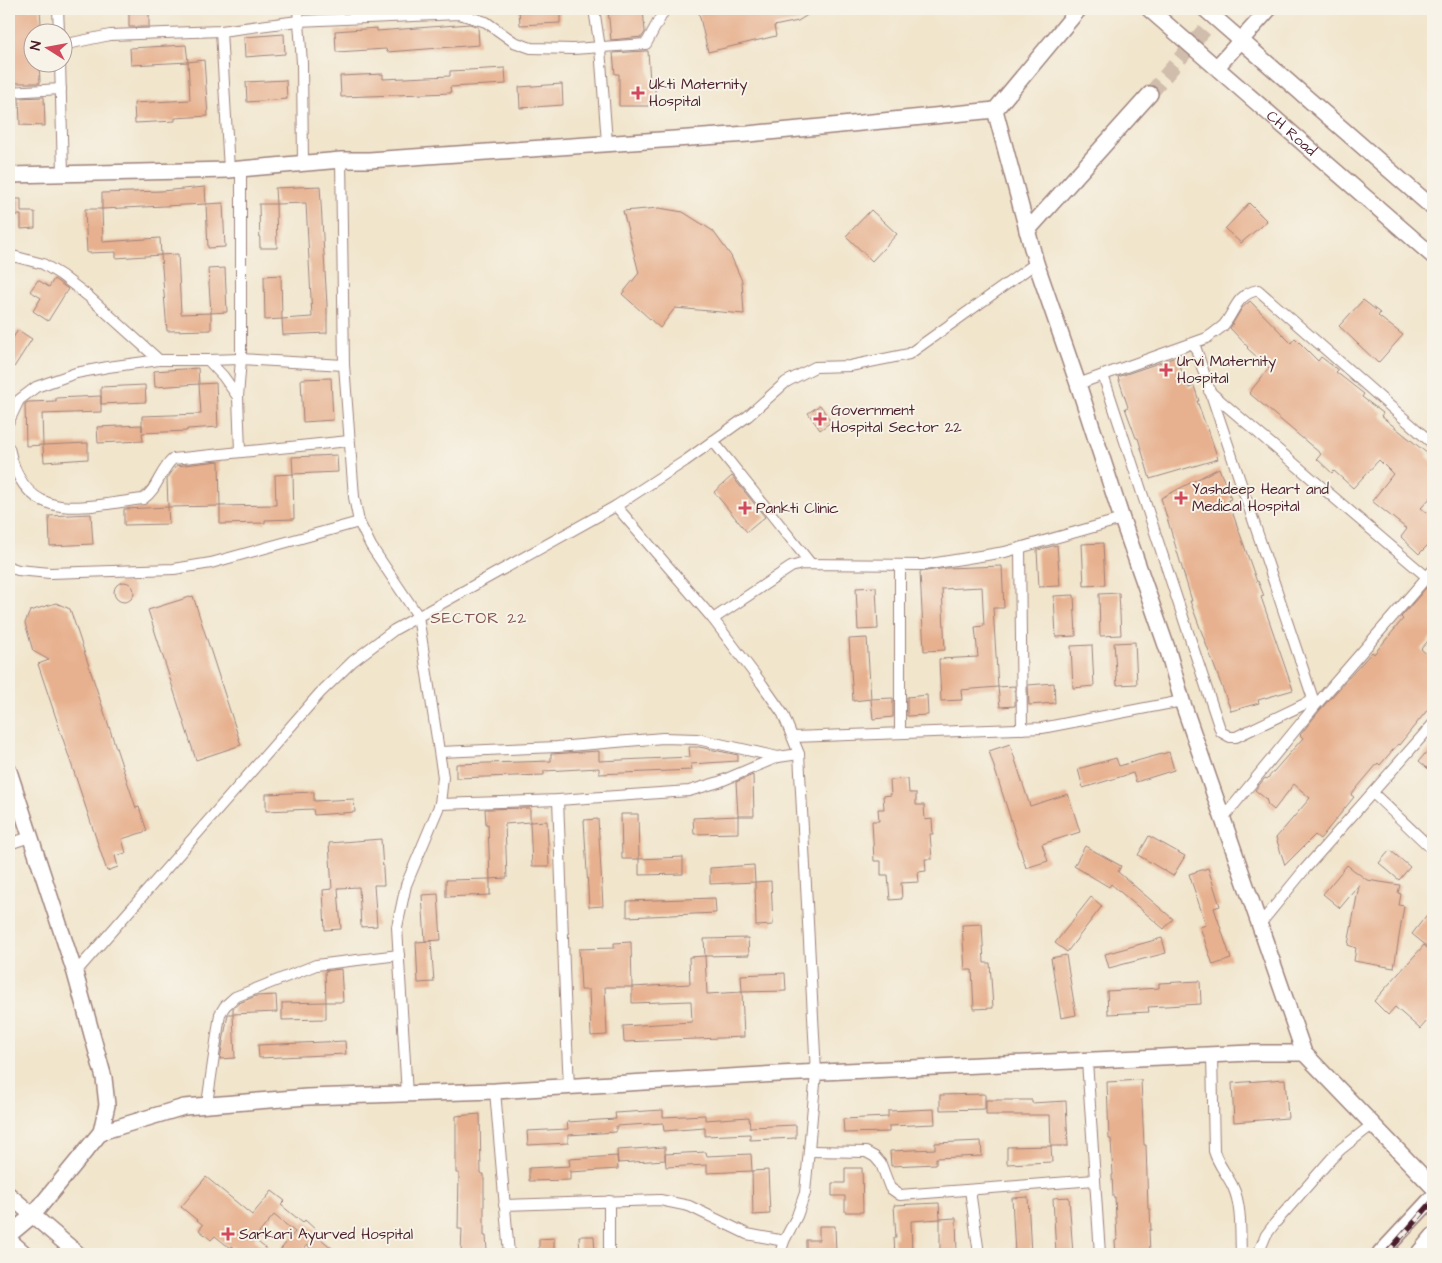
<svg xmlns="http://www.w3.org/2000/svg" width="1442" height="1263" viewBox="0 0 1442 1263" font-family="'Architects Daughter',sans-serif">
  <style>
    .building { fill: #e7b18f }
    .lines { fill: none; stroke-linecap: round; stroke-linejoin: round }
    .secondary-tunnel { stroke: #d0bdac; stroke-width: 15; stroke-dasharray: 15 8; stroke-linecap: butt }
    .street-casing { stroke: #9e827c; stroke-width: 12 }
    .secondary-casing { stroke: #9e827c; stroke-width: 18 }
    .street { stroke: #fff; stroke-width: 10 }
    .secondary { stroke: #fff; stroke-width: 15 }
    .rail-casing { stroke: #4a1f2b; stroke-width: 5.5 }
    .rail { stroke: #f7f3e8; stroke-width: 4; stroke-dasharray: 11; stroke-linecap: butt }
    .poi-dot { fill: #d1495b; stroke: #f7f3e8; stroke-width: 2 }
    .labels { text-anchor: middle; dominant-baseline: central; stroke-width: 4; stroke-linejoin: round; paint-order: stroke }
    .poi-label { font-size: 15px; fill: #4a1f2b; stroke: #f7f3e8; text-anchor: start }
    .street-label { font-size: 15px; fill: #4a1f2b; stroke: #f7f3e8 }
    .neighbourhood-label { font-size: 16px; letter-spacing: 1px; fill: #81524e; stroke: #f7f3e8 }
  </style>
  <rect width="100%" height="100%" fill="#f7f3e8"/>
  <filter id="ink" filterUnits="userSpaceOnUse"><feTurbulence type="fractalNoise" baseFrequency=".02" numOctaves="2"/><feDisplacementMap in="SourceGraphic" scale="10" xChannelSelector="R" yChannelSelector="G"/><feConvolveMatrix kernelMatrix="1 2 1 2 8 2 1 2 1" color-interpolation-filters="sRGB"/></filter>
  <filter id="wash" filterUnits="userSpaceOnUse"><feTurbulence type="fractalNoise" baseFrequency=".0096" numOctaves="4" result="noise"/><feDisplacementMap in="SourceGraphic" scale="20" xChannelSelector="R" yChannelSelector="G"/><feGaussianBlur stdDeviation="1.12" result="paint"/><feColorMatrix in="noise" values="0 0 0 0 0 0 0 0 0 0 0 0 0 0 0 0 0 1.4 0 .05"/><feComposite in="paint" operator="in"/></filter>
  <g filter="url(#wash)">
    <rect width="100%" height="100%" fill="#f1e5cc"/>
    <g id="blocks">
      <g class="building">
        <path d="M9 9H40L41 24H39V32H32V62H39L40 83H9V32H11Z"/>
        <rect x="129" y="9" width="20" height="18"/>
        <path d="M519 9H560V23L520 25Z"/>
        <path d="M608 9H643L645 32 642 37 611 40Z"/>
        <path d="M698 9H817L798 21 774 26 776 36 708 52Z"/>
        <path d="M470 24 478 27 479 45 387 52 386 49 336 52 335 31 377 28V31Z"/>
        <path d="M284 34 285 54 245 57 244 37Z"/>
        <path d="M186 45 188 62 131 65 130 48Z"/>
        <path d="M646 51H648L650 82H655V106H619V74H615L613 53Z"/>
        <path d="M204 60 208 116 175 118V121L135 123 134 103 190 100 188 62Z"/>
        <path d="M505 68 506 84 450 87 451 93 341 97 340 76 383 74V79L450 76V71Z"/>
        <path d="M286 80 287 99 247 102 246 82Z"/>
        <path d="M562 84 563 105 520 108 519 87Z"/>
        <path d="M44 97 45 126 20 125 19 98Z"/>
        <path d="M320 186 327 305V333L283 335 282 319 312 317 306 203 276 204 275 188Z"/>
        <path d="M205 187 206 204 102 209V193L161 191Z"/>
        <path d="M9 199H21V212H35V228L21 229V215H9Z"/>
        <path d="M223 203 225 247 208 248 206 204Z"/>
        <path d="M1249 203 1267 221 1241 243 1225 229Z"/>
        <path d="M259 204H276L277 248H260Z"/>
        <path d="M659 208 683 212 713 231 731 256 742 281 744 314 675 308 660 328 622 294 639 273 623 211Z"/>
        <path d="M85 209H102L103 242 160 238 161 255 116 258V252L87 253Z"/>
        <path d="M871 210 897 234 872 261 846 236Z"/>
        <path d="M178 254 181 314 211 313V330L167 331 161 255Z"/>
        <path d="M225 268 227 312 211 313 208 269Z"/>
        <path d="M281 275 282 319 265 320 264 276Z"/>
        <path d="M54 279 68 289 48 321 33 311 41 298 30 291 38 280 49 287Z"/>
        <path d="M1363 300 1380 313 1378 316 1403 335 1378 363 1339 326Z"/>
        <path d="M1250 301 1291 343 1295 338 1318 361 1321 357 1338 370 1336 372 1364 394 1362 397 1383 413 1381 416 1428 454 1426 456 1433 462V495L1421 508 1433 518V540L1419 554 1401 537 1407 529 1372 501 1393 474 1379 460 1353 488 1334 471 1332 473 1317 459 1321 454 1249 393 1269 368 1247 348 1248 347 1230 328 1242 308Z"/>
        <path d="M18 330 32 339 9 375V344Z"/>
        <path d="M1176 357 1189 388 1194 386 1199 401H1197L1206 426H1207L1218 459 1150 479 1138 438H1136L1125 408 1128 407 1118 377Z"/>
        <path d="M198 368 199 384 155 387 154 371Z"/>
        <path d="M331 378 333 420 303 422 301 379Z"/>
        <path d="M216 383 218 427 187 429V431L142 433 143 441 98 443 97 427 142 425V431V416L201 414 199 384Z"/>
        <path d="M145 385 146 402 101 404V387Z"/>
        <path d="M101 396V412L42 414 43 445 26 446 25 404 28 402 56 401V398Z"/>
        <path d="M820 405 831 422 820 430 808 413Z"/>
        <path d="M88 443V459L44 462 43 445Z"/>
        <path d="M337 455 338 472 293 474 292 457Z"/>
        <path d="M219 461 220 506 168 507 167 479 176 466Z"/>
        <path d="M1219 468 1231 499 1228 500 1257 582 1258 581 1264 596 1261 597 1293 690 1258 700 1259 703 1231 711 1190 601H1192L1161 498Z"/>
        <path d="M293 474 294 519 265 520V523L220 524V506L276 505 275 475Z"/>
        <path d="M732 476 765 517 747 532 714 492Z"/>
        <path d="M168 507 169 524 124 525V509Z"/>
        <path d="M91 514 93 544 50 546 49 516Z"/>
        <path d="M1103 543 1105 585 1084 586 1082 544Z"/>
        <path d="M1057 545 1060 586 1039 587 1037 550Z"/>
        <path d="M1002 566 1004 608H993L998 687 961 690 962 700 941 701 939 659 978 657 975 627 984 626 982 587 942 589 945 650 924 651 920 572 946 568Z"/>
        <path d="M1433 580V635L1421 649 1433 660V703L1399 745 1398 744 1380 765 1378 763 1351 795 1354 797 1320 839 1315 835 1285 865 1276 838 1310 798 1294 784 1274 810 1268 805 1266 799 1255 790 1265 778 1267 779 1303 738 1300 735 1320 710 1372 652 1374 654 1403 619 1401 617Z"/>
        <circle cx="124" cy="592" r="10"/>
        <path d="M876 587 878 629 858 630 856 588Z"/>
        <path d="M1119 593 1121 635 1100 636 1099 594Z"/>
        <path d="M1074 595 1076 636 1056 637 1054 596Z"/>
        <path d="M193 596 241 745 196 760 148 610Z"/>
        <path d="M56 603 70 609 136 808 139 807 147 831 122 839 126 853 115 856 118 867 107 871 38 664 49 660 33 651 25 623 30 611Z"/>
        <path d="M867 638 871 699 853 701 849 639Z"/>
        <path d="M1135 642 1137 684 1117 685 1114 643Z"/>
        <path d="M1092 645 1094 686 1073 688 1071 646Z"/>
        <path d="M1054 683 1055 703 1029 705 1028 685Z"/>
        <path d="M1015 686V706L1000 707 998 687Z"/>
        <path d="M927 695 928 715 907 716V697Z"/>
        <path d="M893 698V717L873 719 871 699Z"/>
        <path d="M1010 744 1030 806 1068 794 1080 832 1042 844 1048 861 1026 868 989 751Z"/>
        <path d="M1433 744V773L1419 761Z"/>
        <path d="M689 747H699L738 755V761L691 764 692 770 599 774V768L544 771V775L456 778V764L551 761V754L599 751V761L690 757Z"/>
        <path d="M1169 752 1174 770 1136 782 1133 773 1083 788 1078 769 1116 758 1119 766Z"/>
        <path d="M753 775 754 816H738L736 782Z"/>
        <path d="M908 779 909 793H916V805H924L925 820 932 819 933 834H930L932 859H925L926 871 918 872 919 882 901 883 902 899 890 900 888 875H881V861H874L872 821H879L878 809H884L883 796 891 795 890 780Z"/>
        <path d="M314 792V801L354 799 355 812 314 815 313 809 266 811V794Z"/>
        <path d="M530 808V822L505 824 507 878 490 879 488 824 486 825 485 809Z"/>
        <path d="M621 814H638L639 859H622Z"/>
        <path d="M738 816V833L694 834 693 818Z"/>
        <path d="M598 819 603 906 589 907 584 820Z"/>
        <path d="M547 821 549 866H532L530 822Z"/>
        <path d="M1149 836 1185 856 1173 876 1138 855Z"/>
        <path d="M381 839 384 885H374L377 926 361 927 359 887 338 888 341 929 325 930 323 890 332 889 329 843Z"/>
        <path d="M1085 846 1121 866 1118 872 1173 919 1164 929 1111 884 1109 887 1074 866Z"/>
        <path d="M1390 850 1410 867 1399 880 1379 863Z"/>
        <path d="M683 857V874L639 875V859Z"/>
        <path d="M754 865 755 882 710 884V868Z"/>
        <path d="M1347 865 1367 880 1400 885 1398 893 1401 894 1399 905 1404 906 1394 968 1354 961 1356 948 1348 945 1359 885 1340 908 1323 894Z"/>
        <path d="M1208 868 1220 906 1214 908 1231 959 1213 965 1200 927 1206 925 1189 874Z"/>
        <path d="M490 879V895L446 897V880Z"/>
        <path d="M771 881 773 925 756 926 755 882Z"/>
        <path d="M438 894 441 940 425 941 422 895Z"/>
        <path d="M1091 897 1102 906 1067 952 1055 943Z"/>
        <path d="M715 898 716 913 627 917V901Z"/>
        <path d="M1433 907V940L1428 947 1412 934Z"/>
        <path d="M982 924 984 963H990L993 1008 974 1009 972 970H965L962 925Z"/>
        <path d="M748 938 749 955 705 956 704 939Z"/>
        <path d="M1162 938 1166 953 1109 968 1105 954Z"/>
        <path d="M431 941 434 982 418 983 416 942Z"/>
        <path d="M631 942 632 987H605L607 1035 591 1036 589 990H581L579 949 614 948V943Z"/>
        <path d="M1424 945 1433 954V1014L1420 1029 1395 1007 1388 1015 1374 1001Z"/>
        <path d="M1066 955 1076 1015 1061 1018 1051 958Z"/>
        <path d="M705 956 707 994 742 992 744 1037 624 1042 623 1026 692 1022 691 1001 632 1003V987L690 984 689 957Z"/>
        <path d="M341 969 343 1002H326L325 971Z"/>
        <path d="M785 973 786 991 742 992 741 975Z"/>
        <path d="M1200 981 1201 1004 1148 1007 1149 1012 1108 1014 1107 991 1159 988V983Z"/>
        <path d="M276 995 277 1012 233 1014V1008L239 1003 256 996Z"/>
        <path d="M326 1002V1019L282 1020V1003Z"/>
        <path d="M228 1014H233L235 1058 220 1059Z"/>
        <path d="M345 1041 346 1054 259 1058 258 1045Z"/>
        <path d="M1285 1079 1288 1118 1234 1122 1232 1083Z"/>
        <path d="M1141 1080 1144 1145H1146L1148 1209H1150L1151 1230H1149L1150 1254H1116L1115 1241 1117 1240 1115 1197H1113L1112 1175H1113L1111 1139H1109L1107 1082Z"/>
        <path d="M985 1094V1109L940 1110V1095Z"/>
        <path d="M986 1100H1032V1103L1066 1101 1068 1146H1051L1050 1115H986Z"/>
        <path d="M934 1109 935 1124 889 1126V1132L844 1133 843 1119 888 1117V1111Z"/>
        <path d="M663 1110V1117L705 1115V1120L749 1117 750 1129V1127L796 1125V1138L750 1140V1134L705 1136V1128L664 1131 663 1123 616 1126V1132L568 1135V1143L528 1145 527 1131 568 1129 567 1122 616 1119 615 1113Z"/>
        <path d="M480 1114 481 1174H484V1236H486L487 1251 461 1253 462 1229H458L459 1173H456V1116Z"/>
        <path d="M981 1141 982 1156 936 1158V1164L891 1166 890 1151 935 1149V1143Z"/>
        <path d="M1051 1146 1052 1162 1007 1164V1147Z"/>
        <path d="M665 1147V1160L618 1163 617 1150Z"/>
        <path d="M706 1152 707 1156 751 1154 752 1171 707 1173V1165L666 1167 665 1154Z"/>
        <path d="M617 1156 618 1169 570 1172V1170V1180L529 1181V1168L570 1166 569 1159Z"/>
        <path d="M845 1168H862L863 1212H845V1196H832V1183H845Z"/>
        <path d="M768 1170 770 1214 753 1215 752 1171Z"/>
        <path d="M206 1177 252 1215 272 1191 285 1201 281 1205 303 1223 305 1220 317 1231 315 1234 339 1254H318L307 1245 299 1254H277L295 1232 274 1215 254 1239 273 1254H242L232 1246 230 1248 215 1236 211 1240 199 1230 203 1225 181 1207Z"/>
        <path d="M1028 1197 1031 1254H1015L1012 1198Z"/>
        <path d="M1069 1197 1073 1254H1056L1053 1198Z"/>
        <path d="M939 1203 940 1219 911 1221 912 1254H895L894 1238H896L894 1205Z"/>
        <path d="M956 1218 957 1254H940V1219Z"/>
        <path d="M819 1226H835L836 1254H806V1240H819Z"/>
        <path d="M579 1236H594L595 1254H580Z"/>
        <path d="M554 1238V1254H539V1239Z"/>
      </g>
    </g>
  </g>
  <g filter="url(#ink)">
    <use href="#blocks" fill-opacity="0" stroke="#9e827c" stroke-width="1"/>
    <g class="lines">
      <path class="secondary-tunnel" d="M1150 94 1222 9"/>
      <g class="street-casing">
        <g id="street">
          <path d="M58 9 59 32"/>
          <path d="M298 9 302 63 303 164"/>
          <path d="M594 9 600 48 607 143"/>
          <path d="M221 31 229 170"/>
          <path d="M62 45 110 35 221 31 298 21 459 14 486 22 514 42 531 48 573 49 646 44 665 9"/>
          <path d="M60 62 63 173"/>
          <path d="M9 92 61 89"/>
          <path d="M341 160 344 365 354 497 359 522 371 546 418 616 443 777 440 804 406 885 397 927 407 1095"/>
          <path d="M9 255 43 264 61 275 88 296 159 360"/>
          <path d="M1194 343 1315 705"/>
          <path d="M208 360 223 376 238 397"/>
          <path d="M1103 375 1221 732 1230 737H1236L1313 700"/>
          <path d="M1078 384 1207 338C1212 334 1218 330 1223 326 1236 311 1235 295 1258 290L1433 444"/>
          <path d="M1209 391 1427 577"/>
          <path d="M9 421 19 400 36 387 76 373 108 367 159 360H208L241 359 344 365"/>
          <path d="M713 441 811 564"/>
          <path d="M9 448C25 527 83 506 143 499 158 489 160 470 173 459L349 441"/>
          <path d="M240 451 238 397 241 359V169"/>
          <path d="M616 506 713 619 762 684 783 714 799 754 816 1073 805 1193 797 1216 784 1241 780 1254"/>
          <path d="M1020 548 1022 729"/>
          <path d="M900 565V732"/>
          <path d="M9 567 18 570 50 573 174 569 211 563 359 522"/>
          <path d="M713 619 791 567 801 564 924 565 1005 552 1122 519"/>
          <path d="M793 737 1042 728 1182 701"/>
          <path d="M440 752 557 747 663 738 697 739 778 757"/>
          <path d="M1373 793 1433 850"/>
          <path d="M558 800C562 895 564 991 569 1086"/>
          <path d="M440 804 558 800 689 791 719 782 778 757 799 754"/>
          <path d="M1224 817 1315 706 1433 570"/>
          <path d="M9 844 30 837"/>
          <path d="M1260 924 1305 869 1433 724"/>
          <path d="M75 973 320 693 353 661 394 630 616 506 685 461 748 416 786 382 815 367 850 366 909 354 1036 263"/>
          <path d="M1212 1055 1214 1151C1218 1165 1227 1174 1233 1187 1242 1206 1240 1233 1241 1254"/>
          <path d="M1087 1061 1100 1254"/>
          <path d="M495 1091 509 1254"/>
          <path d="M207 1104 220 1014 225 1006 235 997 316 965 399 955"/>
          <path d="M810 1151 866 1152 875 1157 881 1164 890 1188 900 1195 1095 1180"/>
          <path d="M970 1190 979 1254"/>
          <path d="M504 1205 660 1200 689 1206 747 1234 784 1241"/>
          <path d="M609 1254V1201"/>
          <path d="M1258 1254 1266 1235 1275 1223 1331 1159 1341 1149 1373 1124"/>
        </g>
      </g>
      <g class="secondary-casing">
        <g id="secondary">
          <path id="s1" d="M1149 9 1433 256"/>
          <path d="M1205 9 1433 208"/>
          <path d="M1217 67 1269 9"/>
          <path d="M995 110 1036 263 1078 384 1122 519 1168 651 1182 701 1304 1053 1433 1187"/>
          <path d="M9 175 229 170 341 160H369L748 134 995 110 1079 9"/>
          <path d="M1027 231 1150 94"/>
          <path d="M9 771 75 973 104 1078 107 1105 101 1132 33 1215 9 1235"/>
          <path d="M101 1132 184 1107 307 1097 495 1091 778 1074 1251 1053H1304"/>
          <path d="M9 1195 78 1254"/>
          <path d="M9 1240 25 1254"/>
          <path d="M1380 1254 1433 1197"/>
          <path d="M1418 1254 1433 1236"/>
        </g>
      </g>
      <use href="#street" class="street"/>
      <use href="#secondary" class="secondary"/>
      <g class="rail-casing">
        <path id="rail" d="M1386 1254 1433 1201"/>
      </g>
      <use href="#rail" class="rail"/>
    </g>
  </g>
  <g class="poi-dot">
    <path d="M635.5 85.5h5v5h5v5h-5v5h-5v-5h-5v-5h5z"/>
    <path d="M1163.5 362.5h5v5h5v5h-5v5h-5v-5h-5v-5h5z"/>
    <path d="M817.5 411.5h5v5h5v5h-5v5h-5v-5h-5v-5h5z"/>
    <path d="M1178.5 490.5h5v5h5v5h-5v5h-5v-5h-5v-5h5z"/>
    <path d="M742.5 500.5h5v5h5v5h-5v5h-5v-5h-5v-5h5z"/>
    <path d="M225.5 1226.5h5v5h5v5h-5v5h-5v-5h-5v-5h5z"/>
  </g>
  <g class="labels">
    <g class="poi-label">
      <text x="649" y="84">Ukti Maternity<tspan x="649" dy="17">Hospital</tspan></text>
      <text x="1177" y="361">Urvi Maternity<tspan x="1177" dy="17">Hospital</tspan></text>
      <text x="831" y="410">Government<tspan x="831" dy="17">Hospital Sector 22</tspan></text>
      <text x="1192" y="489">Yashdeep Heart and<tspan x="1192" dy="17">Medical Hospital</tspan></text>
      <text x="756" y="508">Pankti Clinic</text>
      <text x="239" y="1234">Sarkari Ayurved Hospital</text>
    </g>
    <g class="street-label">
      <text stroke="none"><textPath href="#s1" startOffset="189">CH Road</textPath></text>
    </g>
    <g class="neighbourhood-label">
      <text x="479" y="618">SECTOR 22</text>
    </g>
  </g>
  <rect width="1442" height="1263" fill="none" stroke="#f7f3e8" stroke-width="30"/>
  <g transform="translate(48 48) rotate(281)"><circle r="24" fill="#f7f3e8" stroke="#b29e9c"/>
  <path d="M0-4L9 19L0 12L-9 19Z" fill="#d1495b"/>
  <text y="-8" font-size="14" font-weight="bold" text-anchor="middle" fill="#4a1f2b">N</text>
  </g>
</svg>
